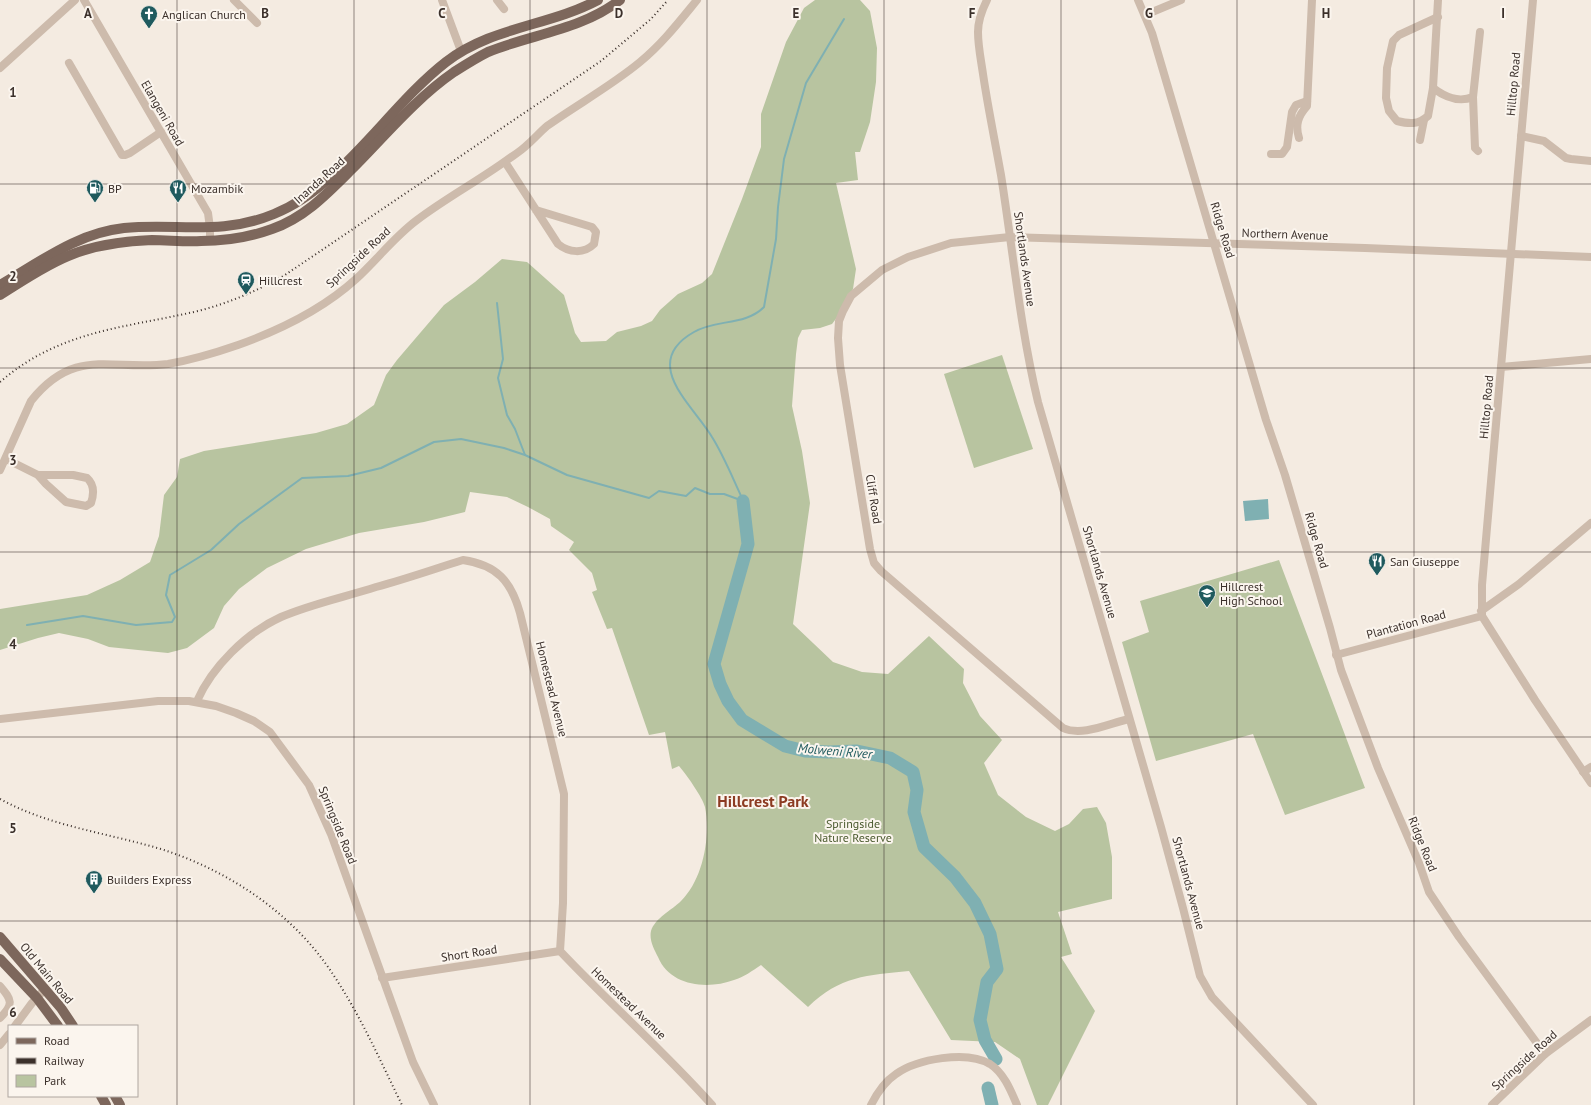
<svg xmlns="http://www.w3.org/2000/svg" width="1591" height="1105" viewBox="0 0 1591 1105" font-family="'PT Sans',sans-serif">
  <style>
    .green { fill: #b8c4a0 }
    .water { fill: #7fb0b2 }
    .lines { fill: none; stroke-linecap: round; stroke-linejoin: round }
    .stream { stroke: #7fb0b2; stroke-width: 2 }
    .river { stroke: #7fb0b2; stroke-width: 13 }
    .minor { stroke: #cdbbac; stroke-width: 8 }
    .major { stroke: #7d675c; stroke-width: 10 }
    .rail { stroke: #3b302b; stroke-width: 2; stroke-dasharray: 1 3; stroke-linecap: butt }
    .grid { fill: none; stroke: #3b302b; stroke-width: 1; stroke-opacity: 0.55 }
    .labels { text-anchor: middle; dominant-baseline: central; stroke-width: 4; stroke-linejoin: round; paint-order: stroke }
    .poi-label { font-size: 12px; fill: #3b302b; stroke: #fbf5ee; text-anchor: start }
    .street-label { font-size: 12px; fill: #3b302b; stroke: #fbf5ee }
    .park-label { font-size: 12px; fill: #4a5a2e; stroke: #fbf5ee }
    .water-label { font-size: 13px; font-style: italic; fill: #1f5a5e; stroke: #fbf5ee }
    .district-label { font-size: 16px; font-weight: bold; fill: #8c3b22; stroke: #fbf5ee }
    .grid-label { font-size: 13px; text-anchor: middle; font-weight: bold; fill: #3b302b; stroke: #fbf5ee; stroke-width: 4; stroke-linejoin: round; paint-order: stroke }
  </style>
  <rect width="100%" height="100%" fill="#f4ebe1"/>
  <g class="green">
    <path d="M815 0H860L870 11 877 48 876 82 870 122 860 152H855L858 180 836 183 856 269 853 289 841 312 832 324 820 328 802 330 798 338 796 354 792 406 802 451 810 503 793 624 833 662 862 672 888 674 929 636 964 669 963 683 980 716 1002 740 984 763 998 795 1026 817 1055 831 1069 824 1083 809 1097 807 1106 823 1112 857V899L1058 912 1072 954 1061 957 1095 1011 1048 1105H1037L1020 1059 995 1042 951 1040 909 971C867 975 840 976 808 1007L761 965C752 971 744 977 734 980 707 990 670 986 658 957 654 949 649 940 651 931 655 918 672 910 681 901 703 880 711 836 705 807 703 798 686 774 679 766L672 769 665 732 649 735 612 628 607 629 592 592 597 590 592 573 569 550 574 542 551 526 550 519 528 507 507 497 470 492 465 512 424 522 359 533 306 549 267 568 239 589 224 606 214 628 187 648 168 653 138 650 109 647 88 639 59 633 38 638 0 650V609L87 595 120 580 150 562 159 536 164 495 177 477 180 459 204 451 316 433 347 424 374 405 386 375 397 360 444 305 475 282 502 259 527 262 564 295 575 333 581 342 606 341 617 332 641 326 652 321 660 310 678 294 702 283 712 274 742 199 761 147V114L786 42 804 8Z"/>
    <path d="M1002 355 1033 449 974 468 944 374Z"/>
    <path d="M1279 560 1365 788 1285 815 1253 734 1156 761 1122 642 1149 632 1140 601Z"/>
  </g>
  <path class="water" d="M1268 499 1269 519 1245 521 1243 501Z"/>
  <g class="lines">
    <g class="stream">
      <path d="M497 303 503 359 498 378 507 415 515 429 525 455"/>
      <path d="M743 500C733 479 724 456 712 437 693 405 639 363 694 332 716 319 745 326 764 307L776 239 778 207 784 159 806 83 844 19"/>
      <path d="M27 625 83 616 136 625 172 622 175 617 166 595 170 575 211 550 239 524 302 478 348 476 381 468 434 442 461 439 504 448 525 455 567 475 649 498 659 491 686 496 695 488 710 494H724L743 501"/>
    </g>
    <g class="river">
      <path d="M743 501 748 544 714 664 720 684 728 701 742 720 785 746 805 751 829 752 857 751 890 758 913 772 917 790 914 812 924 847 955 877 975 903 990 934 997 969 987 982 980 1020 985 1040 996 1059"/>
      <path d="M988 1088 992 1105"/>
    </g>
    <g class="minor">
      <path d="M84 0 208 213 210 228V241"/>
      <path d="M234 0 257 23"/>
      <path d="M442 0 461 51"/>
      <path d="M497 0 504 9"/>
      <path d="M987 0C982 10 978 20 978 32 978 46 981 60 983 74 988 108 995 141 1001 175 1013 251 1020 327 1038 402L1161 827 1183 908 1200 976 1212 997 1313 1105"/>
      <path d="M1138 0 1152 33 1266 420 1285 475 1330 628 1341 670 1378 768 1419 863 1429 892 1459 937 1545 1054"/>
      <path d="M1438 0 1433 88C1445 97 1458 103 1473 97L1480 32"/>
      <path d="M1533 0 1482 585V616L1535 700 1591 783"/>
      <path d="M1145 15 1181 0"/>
      <path d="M69 63 122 155H125L130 153 161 132"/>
      <path d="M0 68 75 0"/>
      <path d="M1433 88 1428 116C1418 125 1409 124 1397 121L1389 111 1386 98 1387 68 1393 41 1399 35 1438 17"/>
      <path d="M1473 97 1475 148 1478 151"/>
      <path d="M1521 136 1544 141 1566 158 1571 159 1591 161"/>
      <path d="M1299 138C1295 125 1298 116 1307 106L1312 0"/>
      <path d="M1420 140 1424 120"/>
      <path d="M1271 154H1282L1287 147 1292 112 1296 105 1307 101"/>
      <path d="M505 162 558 244C569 253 584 254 594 244L596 232 592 227 536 210"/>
      <path d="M1501 367 1591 359"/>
      <path d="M6 459 38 475 46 484 66 502 86 506 91 503C94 494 95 485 87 478L73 475H38"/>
      <path d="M0 470 31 401C75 346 111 371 168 364 191 360 215 353 238 345 280 330 323 309 356 279 377 260 394 237 417 220 446 198 478 181 507 160 514 155 521 151 527 145 534 139 540 132 547 126 578 104 611 86 640 62 662 44 679 22 697 0"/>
      <path d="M1481 611 1519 584 1591 523"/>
      <path d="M1336 655 1482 616"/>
      <path d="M197 701C212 667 246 633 281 617 311 604 345 597 376 587 406 579 434 569 463 560 497 565 511 581 520 613L564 794 563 903 560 951C610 1004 664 1051 712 1105"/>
      <path d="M0 719 158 701H189L216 706 236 713 254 721 270 732 309 785 331 834 413 1062 434 1105"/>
      <path d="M1129 719C1110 723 1082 737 1063 728L881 571 874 563 870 549 840 365 838 338 839 321 843 311 851 296 882 270 908 257 951 243 1010 237 1365 248 1591 257"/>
      <path d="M1583 772 1591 767"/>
      <path d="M382 978 560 951"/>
      <path d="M0 986C12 1000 14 1004 0 1018"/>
      <path d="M15 1026 32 1003 45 989"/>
      <path d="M0 1045 9 1034"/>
      <path d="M871 1105C877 1093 884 1082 896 1074 917 1059 967 1050 990 1064 1004 1073 1011 1091 1017 1105"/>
      <path d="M1492 1105 1545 1054 1591 1020"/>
    </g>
    <g class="major">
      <path d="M0 285C40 262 77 233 124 228 178 223 221 236 274 214 343 186 388 107 446 62 491 27 549 26 598 0"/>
      <path d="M0 295C20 282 46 265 68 256 94 245 124 241 152 240 168 240 185 242 201 241 224 241 250 237 272 229 304 218 327 194 351 170 384 137 415 99 454 72 465 65 476 58 488 52 532 34 581 30 620 0"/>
      <path d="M0 937 61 1008 73 1026"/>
      <path d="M0 959 37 998 58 1026"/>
      <path d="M101 1096 106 1105"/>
      <path d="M115 1096 120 1105"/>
    </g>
    <g class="rail">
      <path d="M0 382C60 330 125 328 198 311 229 303 257 291 285 275L601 61 651 19 668 0"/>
      <path d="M0 799C51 827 109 833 164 850 228 871 289 911 328 967 358 1010 379 1058 402 1105"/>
    </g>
  </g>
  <path class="grid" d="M177 0V1105M354 0V1105M530 0V1105M707 0V1105M884 0V1105M1061 0V1105M1237 0V1105M1414 0V1105M0 184H1591M0 368H1591M0 552H1591M0 737H1591M0 921H1591"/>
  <defs>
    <g id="church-pin" transform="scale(0.9)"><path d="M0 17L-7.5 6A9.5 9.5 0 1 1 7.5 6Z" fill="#1f5a5e" stroke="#fbf5ee"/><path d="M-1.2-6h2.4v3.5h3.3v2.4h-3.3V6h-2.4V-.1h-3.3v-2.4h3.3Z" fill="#fff"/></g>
    <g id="fuel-pin" transform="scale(0.9)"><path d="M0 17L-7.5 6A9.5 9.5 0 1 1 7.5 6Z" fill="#1f5a5e" stroke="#fbf5ee"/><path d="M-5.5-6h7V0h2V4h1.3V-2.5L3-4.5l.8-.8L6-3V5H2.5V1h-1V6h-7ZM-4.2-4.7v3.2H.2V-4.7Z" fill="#fff"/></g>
    <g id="restaurant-pin" transform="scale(0.9)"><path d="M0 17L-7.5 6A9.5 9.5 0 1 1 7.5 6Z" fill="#1f5a5e" stroke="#fbf5ee"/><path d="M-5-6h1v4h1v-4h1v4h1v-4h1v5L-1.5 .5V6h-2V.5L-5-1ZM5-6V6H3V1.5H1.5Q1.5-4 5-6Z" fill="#fff"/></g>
    <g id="station-pin" transform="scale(0.9)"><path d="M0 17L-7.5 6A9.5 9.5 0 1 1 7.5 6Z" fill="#1f5a5e" stroke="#fbf5ee"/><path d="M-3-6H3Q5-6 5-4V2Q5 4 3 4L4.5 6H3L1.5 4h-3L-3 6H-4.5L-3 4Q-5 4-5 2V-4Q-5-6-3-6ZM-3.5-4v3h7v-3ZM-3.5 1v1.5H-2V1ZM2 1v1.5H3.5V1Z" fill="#fff"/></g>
    <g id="school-pin" transform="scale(0.9)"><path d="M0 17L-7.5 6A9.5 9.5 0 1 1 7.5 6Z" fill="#1f5a5e" stroke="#fbf5ee"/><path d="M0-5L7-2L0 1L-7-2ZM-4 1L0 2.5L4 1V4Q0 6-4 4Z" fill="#fff"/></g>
    <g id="building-pin" transform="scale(0.9)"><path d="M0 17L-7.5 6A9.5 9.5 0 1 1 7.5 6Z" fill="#1f5a5e" stroke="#fbf5ee"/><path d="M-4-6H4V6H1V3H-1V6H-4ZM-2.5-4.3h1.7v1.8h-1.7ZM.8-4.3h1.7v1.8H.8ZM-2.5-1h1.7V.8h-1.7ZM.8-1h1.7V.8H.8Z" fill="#fff"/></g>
  </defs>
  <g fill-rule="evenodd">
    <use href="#church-pin" x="149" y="14"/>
    <use href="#fuel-pin" x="95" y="188"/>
    <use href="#restaurant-pin" x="178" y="188"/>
    <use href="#station-pin" x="246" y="280"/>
    <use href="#restaurant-pin" x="1377" y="561"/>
    <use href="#school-pin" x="1207" y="593"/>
    <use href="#building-pin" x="94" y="879"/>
  </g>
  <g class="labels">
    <g class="poi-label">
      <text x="162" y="14">Anglican Church</text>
      <text x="108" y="188">BP</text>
      <text x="191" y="188">Mozambik</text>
      <text x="259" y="280">Hillcrest</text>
      <text x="1390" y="561">San Giuseppe</text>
      <text x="1220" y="586">Hillcrest<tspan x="1220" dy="14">High School</tspan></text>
      <text x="107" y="879">Builders Express</text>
    </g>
    <g class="street-label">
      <text transform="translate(1513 84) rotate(-85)">Hilltop Road</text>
      <text transform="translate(163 113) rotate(60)">Elangeni Road</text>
      <text transform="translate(319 180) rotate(-42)">Inanda Road</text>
      <text transform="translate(1223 230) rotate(73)">Ridge Road</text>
      <text transform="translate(1285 234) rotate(2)">Northern Avenue</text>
      <text transform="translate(358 257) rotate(-43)">Springside Road</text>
      <text transform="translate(1025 259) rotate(82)">Shortlands Avenue</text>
      <text transform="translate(1486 407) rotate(-85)">Hilltop Road</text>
      <text transform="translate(874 499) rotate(81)">Cliff Road</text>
      <text transform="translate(1317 540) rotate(74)">Ridge Road</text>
      <text transform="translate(1100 572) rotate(74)">Shortlands Avenue</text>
      <text transform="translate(1406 624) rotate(-15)">Plantation Road</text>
      <text transform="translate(552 689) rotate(76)">Homestead Avenue</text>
      <text transform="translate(338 825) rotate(68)">Springside Road</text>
      <text transform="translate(1423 844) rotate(68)">Ridge Road</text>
      <text transform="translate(1189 883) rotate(75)">Shortlands Avenue</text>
      <text transform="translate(469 953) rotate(-9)">Short Road</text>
      <text transform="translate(47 973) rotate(50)">Old Main Road</text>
      <text transform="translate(629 1003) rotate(44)">Homestead Avenue</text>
      <text transform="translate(1524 1060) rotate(-42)">Springside Road</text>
    </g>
    <g class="park-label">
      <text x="853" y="823">Springside<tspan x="853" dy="14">Nature Reserve</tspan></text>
    </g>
    <g class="water-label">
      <text transform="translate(835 751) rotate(5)">Molweni River</text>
    </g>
    <g class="district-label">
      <text x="763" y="801">Hillcrest Park</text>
    </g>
  </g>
  <g class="grid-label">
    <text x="88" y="18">A</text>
    <text x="265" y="18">B</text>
    <text x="442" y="18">C</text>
    <text x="619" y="18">D</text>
    <text x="796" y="18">E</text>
    <text x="972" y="18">F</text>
    <text x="1149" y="18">G</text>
    <text x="1326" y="18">H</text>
    <text x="1503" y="18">I</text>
    <text x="13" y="97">1</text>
    <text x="13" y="281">2</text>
    <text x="13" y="465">3</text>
    <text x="13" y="649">4</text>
    <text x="13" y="833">5</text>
    <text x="13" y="1017">6</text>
  </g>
  <rect x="8" y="1025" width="130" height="72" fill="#fbf5ee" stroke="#aea6a0"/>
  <rect x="16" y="1038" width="20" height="6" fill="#7d675c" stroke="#aea6a0"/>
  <text x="44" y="1045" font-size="12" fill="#3b302b">Road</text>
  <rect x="16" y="1058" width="20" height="6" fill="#3b302b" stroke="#aea6a0"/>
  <text x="44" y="1065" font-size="12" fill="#3b302b">Railway</text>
  <rect x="16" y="1075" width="20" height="12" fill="#b8c4a0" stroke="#aea6a0"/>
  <text x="44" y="1085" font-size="12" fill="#3b302b">Park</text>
</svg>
